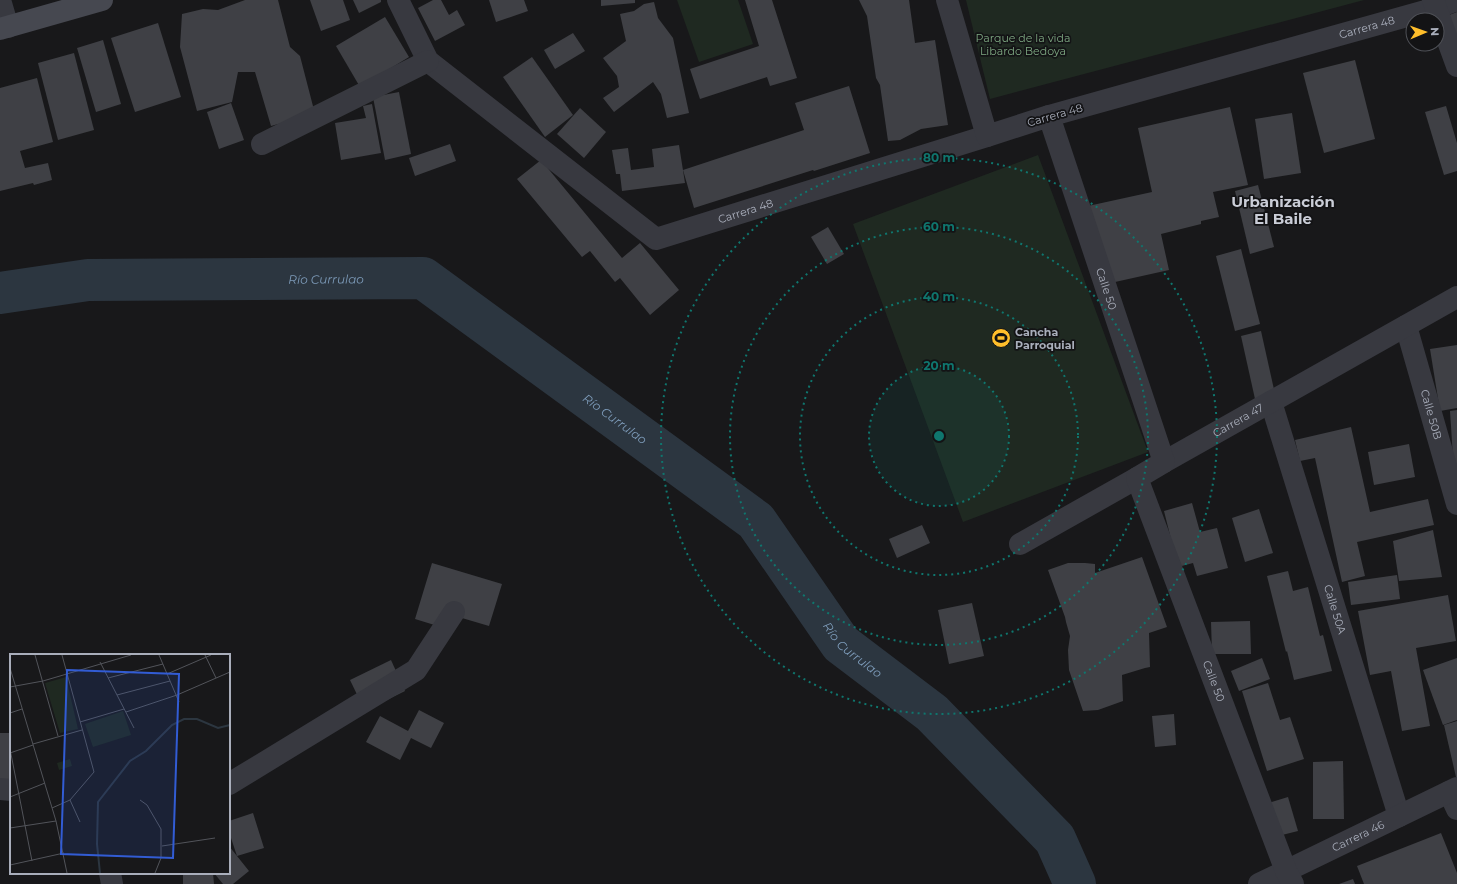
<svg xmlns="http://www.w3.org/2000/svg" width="1457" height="884" viewBox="0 0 1457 884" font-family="Montserrat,sans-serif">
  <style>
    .green { fill: #1f2921 }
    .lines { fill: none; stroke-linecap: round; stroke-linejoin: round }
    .river { stroke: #2c3640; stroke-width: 42 }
    .building { fill: #3f4045 }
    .minor { stroke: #383940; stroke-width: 22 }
    .tertiary { stroke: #383940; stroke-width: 22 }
    .secondary { stroke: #464850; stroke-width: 22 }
    .ring { fill: none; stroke: #0f766e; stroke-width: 2; stroke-dasharray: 2 4 }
    .labels { text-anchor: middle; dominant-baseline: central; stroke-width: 3.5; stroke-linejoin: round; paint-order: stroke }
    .street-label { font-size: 11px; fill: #a9aebb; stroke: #131315 }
    .park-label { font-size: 11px; fill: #7ea882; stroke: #131315 }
    .poi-label { font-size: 11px; font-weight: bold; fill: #a9aebb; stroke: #131315; text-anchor: start }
    .water-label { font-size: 12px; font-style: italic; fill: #7d9bb9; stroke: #131315 }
    .district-label { font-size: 15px; font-weight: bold; fill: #cacdd7; stroke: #131315 }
    .inset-river { fill: none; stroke: #2c3640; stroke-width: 2 }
    .inset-road { fill: none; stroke: #52545a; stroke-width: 1 }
    .view { fill: #325cd4; fill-opacity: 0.15; stroke: #325cd4; stroke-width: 2 }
    .inset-edge { fill: none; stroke: #a9aebb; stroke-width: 2 }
    .centre { fill: #0f766e; stroke: #131315; stroke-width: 2 }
    .ring-label { font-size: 12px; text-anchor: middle; font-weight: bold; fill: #0f766e; stroke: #131315; stroke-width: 3.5; stroke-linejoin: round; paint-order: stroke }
  </style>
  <rect width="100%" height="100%" fill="#18181a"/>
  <g class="green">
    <path d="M677 0H738L753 44 699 62Z"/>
    <path d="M966 0H1364L990 99Z"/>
    <path d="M1038 155 1148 452 963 522 853 224Z"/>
  </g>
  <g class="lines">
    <path class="river" id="s1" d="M0 293 88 280 423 278 756 521 841 644 932 713 1055 839 1075 884"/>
  </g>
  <g class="building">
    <path d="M245 0H278L290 47 300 56 314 110V114L271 126 255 72H238L232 102 197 111 180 47 182 14 203 9 218 10Z"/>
    <path d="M310 0H343L350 20 321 31Z"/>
    <path d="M353 0H381V2L359 13Z"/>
    <path d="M433 0H441L449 15 457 10 465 25 435 41 418 8Z"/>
    <path d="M489 0H524L528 11 496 22Z"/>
    <path d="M601 0H635V3L601 6Z"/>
    <path d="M745 0H772L797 78 770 86 767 77 700 99 690 69 759 46Z"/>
    <path d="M859 0H909L915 43 935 40 948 125 921 129 900 140 888 141 880 85 876 78 867 16Z"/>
    <path d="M654 2 658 18 673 38 689 113 667 118 661 94 653 82 614 112 603 98 619 87 617 76 603 58 626 41 620 14 634 11 644 4Z"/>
    <path d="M1457 12V38L1449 15Z"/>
    <path d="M385 17 409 57 360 87 336 46Z"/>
    <path d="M158 23 181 97 135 112 111 38Z"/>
    <path d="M573 33 585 51 555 69 544 50Z"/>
    <path d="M103 40 121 104 96 112 77 48Z"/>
    <path d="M74 53 94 130 58 140 38 63Z"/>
    <path d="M532 57 573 115 545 137 503 77Z"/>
    <path d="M1355 60 1375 139 1324 153 1303 73Z"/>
    <path d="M37 78 53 142 20 151 25 168 48 163 52 180 34 185 33 183 0 191V88Z"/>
    <path d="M849 86 870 153 814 171 813 170 694 208 683 170 804 130 795 103Z"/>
    <path d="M399 92 411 154 385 160 373 97Z"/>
    <path d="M231 103 244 140 219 149 207 112Z"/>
    <path d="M372 104 381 153 341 160 335 123 366 118 363 106Z"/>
    <path d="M1446 106 1457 143V171L1444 175 1425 112Z"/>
    <path d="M1230 107 1248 185 1213 192 1219 217 1201 221V224L1161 234 1169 270 1106 284 1088 206 1152 192 1138 128Z"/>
    <path d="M580 108 606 132 584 158 557 134Z"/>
    <path d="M1292 113 1301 173 1264 179 1255 119Z"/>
    <path d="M450 144 456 161 415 176 409 158Z"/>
    <path d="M679 145 685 183 622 191 620 174H616L612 150 628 148 631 170 654 167 652 149Z"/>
    <path d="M541 160 622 258 640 243 679 290 650 315 620 278 615 282 590 251 582 257 517 179Z"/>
    <path d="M1258 185 1274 247 1250 254 1235 191Z"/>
    <path d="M828 227 844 254 827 264 811 237Z"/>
    <path d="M1241 249 1260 324 1235 331 1216 256Z"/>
    <path d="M1261 331 1275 394 1255 399 1241 336Z"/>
    <path d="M1457 345V408L1440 411 1430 349Z"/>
    <path d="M1457 410V488H1455L1450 411Z"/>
    <path d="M1351 427 1370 512 1428 499 1434 525 1357 542 1365 576 1342 582 1315 458 1300 461 1295 440Z"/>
    <path d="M1409 444 1415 477 1374 485 1368 452Z"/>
    <path d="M1192 503 1200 532 1217 528 1228 568 1197 576 1193 563 1178 567 1164 511Z"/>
    <path d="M1259 509 1273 553 1245 562 1232 518Z"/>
    <path d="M922 525 930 543 897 558 889 539Z"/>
    <path d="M1433 530 1442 577 1399 581 1393 541Z"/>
    <path d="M1142 557 1167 627 1149 633 1150 667 1145 668 1122 675 1123 701 1098 710 1083 711 1069 670 1068 650 1070 636 1066 622 1065 617 1048 570 1068 563H1085L1095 564V573Z"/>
    <path d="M432 563 502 584 489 626 445 613 441 627 415 619Z"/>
    <path d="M1288 571 1293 591 1308 587 1320 636 1323 635 1332 671 1294 680 1287 651 1286 652 1267 576Z"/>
    <path d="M1397 575 1400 599 1351 605 1348 582Z"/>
    <path d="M1448 595 1456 641 1416 648 1430 726 1402 731 1391 671 1370 675 1358 611Z"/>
    <path d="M972 603 984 656 949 664 938 610Z"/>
    <path d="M1250 621 1251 654H1212L1211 622Z"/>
    <path d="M1262 658 1270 679 1239 691 1231 671Z"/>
    <path d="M1457 658V720L1443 725 1423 670Z"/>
    <path d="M391 660 405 691 365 711 350 680Z"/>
    <path d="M1268 683 1280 720 1290 717 1304 759 1267 771 1242 691Z"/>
    <path d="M419 710 444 723 431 748 411 738 400 760 366 742 380 716 408 731Z"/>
    <path d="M1174 714 1176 745 1155 747 1152 716Z"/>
    <path d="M1457 721V777H1456L1444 725Z"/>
    <rect x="0" y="733" width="11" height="65"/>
    <path d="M1343 761 1344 819H1313V762Z"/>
    <path d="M1288 797 1298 831 1278 836 1268 803Z"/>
    <path d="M253 813 264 848 237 856 249 871 233 884H223L214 873H229V846L237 856 229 832V821Z"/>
    <path d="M1441 833 1457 873V884H1364L1357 866Z"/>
    <path d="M183 873H213L214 884H183Z"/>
    <path d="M1353 879 1355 884H1339Z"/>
  </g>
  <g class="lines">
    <g class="minor">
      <path d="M0 0 8 27"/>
      <path id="s2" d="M398 0 428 61 656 239 987 136"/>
      <path id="s3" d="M1049 116 1436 8 1457 0"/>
      <path d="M262 144 428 61"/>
      <path id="s4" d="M1406 326 1457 504"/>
      <path id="s5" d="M1271 402 1399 816"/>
      <path id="s6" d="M1164 462 1457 297"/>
      <path d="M1020 544 1137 478"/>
      <path d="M229 784 416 670 454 612"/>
      <path d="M0 789 11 790"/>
      <path d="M1449 792 1457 809"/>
      <path d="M110 873 112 884"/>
      <path id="s7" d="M1259 884 1457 788"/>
    </g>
    <g class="tertiary">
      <path id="s8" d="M947 0 987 136 1049 116 1164 462 1137 478 1286 871 1293 884"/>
      <path d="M1433 0 1457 66"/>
    </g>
    <path class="secondary" d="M0 29 102 0"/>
  </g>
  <circle cx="939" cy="436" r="70" fill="#0f766e" fill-opacity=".12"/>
  <g class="ring">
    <circle cx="939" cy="436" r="70"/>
    <circle cx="939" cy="436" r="139"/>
    <circle cx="939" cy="436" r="209"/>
    <circle cx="939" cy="436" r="278"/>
  </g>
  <defs>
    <g id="stadium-disc" transform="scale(1)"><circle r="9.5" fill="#ffbe2b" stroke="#131315"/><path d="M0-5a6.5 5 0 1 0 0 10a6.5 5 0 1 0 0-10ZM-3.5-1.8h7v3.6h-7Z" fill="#111"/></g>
  </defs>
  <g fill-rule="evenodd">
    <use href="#stadium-disc" x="1001" y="338"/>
  </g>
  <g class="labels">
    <g class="street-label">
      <text stroke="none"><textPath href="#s3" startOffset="330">Carrera 48</textPath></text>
      <text transform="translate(1055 115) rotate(-16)">Carrera 48</text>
      <text stroke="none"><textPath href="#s2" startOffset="451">Carrera 48</textPath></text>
      <text stroke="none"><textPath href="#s8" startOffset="389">Calle 50</textPath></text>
      <text stroke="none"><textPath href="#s4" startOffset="92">Calle 50B</textPath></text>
      <text stroke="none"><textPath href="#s6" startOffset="85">Carrera 47</textPath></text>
      <text stroke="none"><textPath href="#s5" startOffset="217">Calle 50A</textPath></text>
      <text stroke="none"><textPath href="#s8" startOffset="820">Calle 50</textPath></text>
      <text stroke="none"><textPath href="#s7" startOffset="110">Carrera 46</textPath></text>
    </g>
    <g class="park-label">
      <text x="1023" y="38">Parque de la vida<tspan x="1023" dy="13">Libardo Bedoya</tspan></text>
    </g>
    <g class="poi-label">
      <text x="1015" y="332">Cancha<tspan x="1015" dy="13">Parroquial</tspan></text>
    </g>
    <g class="water-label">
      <text stroke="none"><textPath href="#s1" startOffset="327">Río Currulao</textPath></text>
      <text stroke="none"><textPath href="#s1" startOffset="662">Río Currulao</textPath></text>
      <text stroke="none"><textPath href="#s1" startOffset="998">Río Currulao</textPath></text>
    </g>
    <g class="district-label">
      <text x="1283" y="201">Urbanización<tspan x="1283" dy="17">El Baile</tspan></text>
    </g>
  </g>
  <g transform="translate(10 654)">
    <rect width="220" height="220" fill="#18181a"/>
    <path d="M56 23 68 75 50 79 35 29ZM113 57 121 81 83 93 75 70ZM60 105 62 112 49 116 47 109Z" fill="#1f2921"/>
    <path class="inset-river" d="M90 219 87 190 88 148 120 107 136 97 162 71 174 65H187L208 74 220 71"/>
    <path class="inset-road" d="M25 1 48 82M149 1 169 48M195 1 206 24M90 8 124 74M0 14 46 167 57 219M157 20 201 1M98 24 153 10M0 33 33 27 121 1M107 41 160 27M116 58 167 41 220 18M0 59 12 55M70 68 114 55M23 90 72 76M0 95 22 207M0 99 23 91M0 143 35 129M60 146 70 168M130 146 137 151 151 175V204L145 219M42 154 60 146 84 118 52 1M0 174 46 167M152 192 205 184M0 211 54 199"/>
    <path class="view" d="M57 16 169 20 163 204 51 200Z"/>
    <rect width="220" height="220" class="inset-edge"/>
  </g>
  <circle cx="939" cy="436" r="6" class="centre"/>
  <g class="ring-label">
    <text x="939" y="162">80 m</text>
    <text x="939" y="231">60 m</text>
    <text x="939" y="301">40 m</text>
    <text x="939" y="370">20 m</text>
  </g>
  <g transform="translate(1425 32) rotate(88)"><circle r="19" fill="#131315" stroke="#4f5157"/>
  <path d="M0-3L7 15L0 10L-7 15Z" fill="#ffbe2b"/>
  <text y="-6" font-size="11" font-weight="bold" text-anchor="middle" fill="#a9aebb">N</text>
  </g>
</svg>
